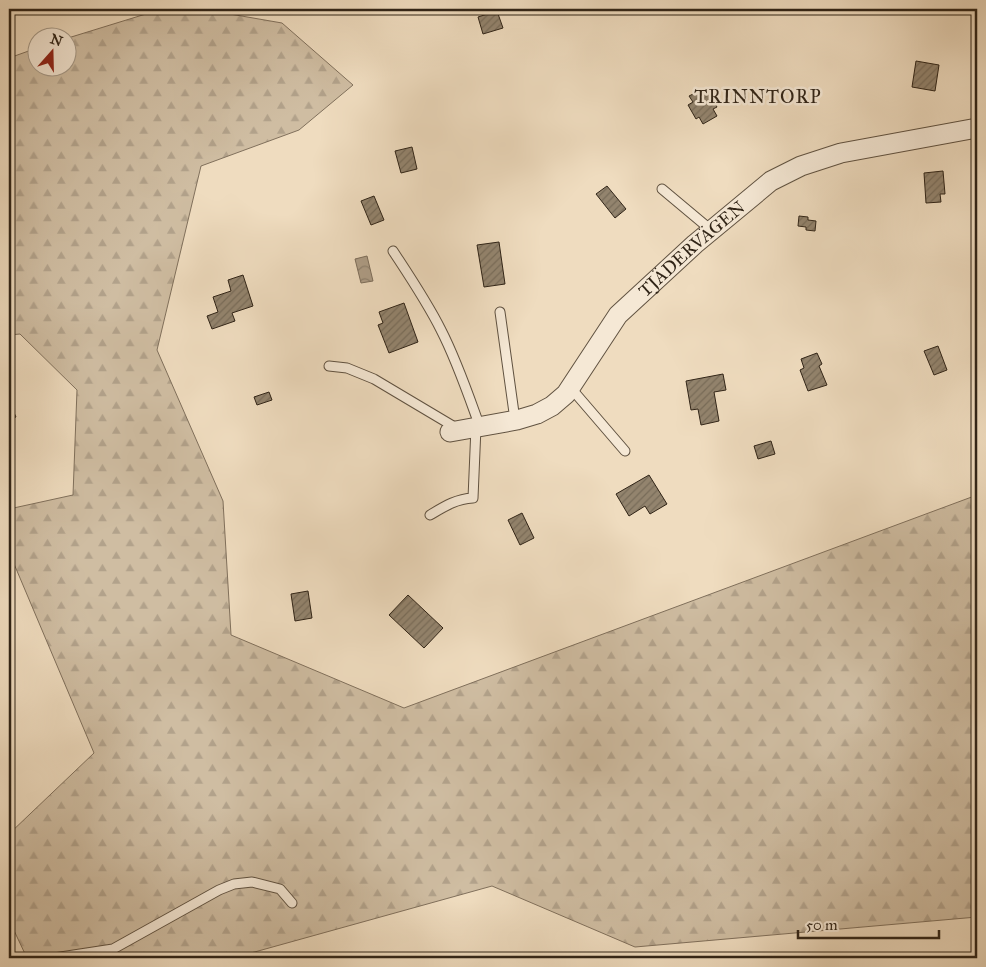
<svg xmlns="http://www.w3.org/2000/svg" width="986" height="967" viewBox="0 0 986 967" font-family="'IM FELL Great Primer',serif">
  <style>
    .forest { fill: url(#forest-firs); stroke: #80705c }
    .water { fill: url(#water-waves); stroke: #7c6d5a }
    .building { fill: url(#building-hatch); stroke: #302417 }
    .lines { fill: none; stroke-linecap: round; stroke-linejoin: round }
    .lane-casing { stroke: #605241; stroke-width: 11 }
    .street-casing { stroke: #605241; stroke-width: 21 }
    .lane { stroke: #f5e8d5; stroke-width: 9 }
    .street { stroke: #f5e8d5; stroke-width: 19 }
    .labels { text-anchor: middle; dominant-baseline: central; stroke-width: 5; stroke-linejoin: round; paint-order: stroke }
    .street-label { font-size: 18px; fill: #302417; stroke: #f5e8d5 }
    .neighbourhood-label { font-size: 19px; letter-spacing: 1px; fill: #302417; stroke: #f5e8d5 }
  </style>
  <defs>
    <pattern id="forest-firs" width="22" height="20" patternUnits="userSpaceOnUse" patternTransform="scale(1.25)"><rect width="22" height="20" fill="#cfbda2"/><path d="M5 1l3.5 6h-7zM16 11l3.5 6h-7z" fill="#b2a28b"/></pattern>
    <pattern id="water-waves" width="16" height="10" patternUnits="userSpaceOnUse" patternTransform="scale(1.25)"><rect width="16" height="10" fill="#ae9d86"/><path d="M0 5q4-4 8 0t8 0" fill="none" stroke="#8e806d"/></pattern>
    <pattern id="building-hatch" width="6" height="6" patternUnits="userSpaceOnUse" patternTransform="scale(1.25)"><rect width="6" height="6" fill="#93846e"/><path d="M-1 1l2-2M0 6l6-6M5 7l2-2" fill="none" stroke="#786c59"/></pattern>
  </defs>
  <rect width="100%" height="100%" fill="#efdcbf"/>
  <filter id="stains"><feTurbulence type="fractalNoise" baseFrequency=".004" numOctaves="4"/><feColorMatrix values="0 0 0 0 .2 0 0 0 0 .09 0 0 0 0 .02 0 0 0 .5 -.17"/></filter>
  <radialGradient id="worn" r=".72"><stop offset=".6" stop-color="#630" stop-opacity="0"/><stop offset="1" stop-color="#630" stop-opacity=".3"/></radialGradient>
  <path class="forest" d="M162 9H201L282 23 353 85 299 130 201 166 157 350 223 501 231 635 404 708 977 495V917L635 947 492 886 233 958H27L9 920V834L94 753 9 552V509L73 495 77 390 20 334 9 335V58L37 48 38 68H68V38Z"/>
  <path class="water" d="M367 256 373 281 361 283 355 259Z"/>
  <g class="building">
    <path d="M497 11 503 28 483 34 478 17Z"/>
    <path d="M916 61 939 65 935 91 912 87Z"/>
    <path d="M701 90 704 95 708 92 717 107 713 109 717 116 703 124 699 117 696 119 688 105 693 102 689 96Z"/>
    <path d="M412 147 417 169 401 173 395 151Z"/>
    <path d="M943 171 945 194H940L941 202 926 203 924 173Z"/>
    <path d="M607 186 626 209 615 218 596 194Z"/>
    <path d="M374 196 384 220 371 225 361 201Z"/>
    <path d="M799 216 808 217V220L816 221 815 231 806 230V227L798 226Z"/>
    <path d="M499 242 505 284 484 287 477 245Z"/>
    <path d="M243 275 253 306 232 313 235 321 212 329 207 316 218 312 213 297 231 291 228 280Z"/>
    <path d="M404 303 418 342 389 353 378 325 383 323 379 312Z"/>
    <path d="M938 346 947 370 934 375 924 351Z"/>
    <path d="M817 353 822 364 819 366 827 385 808 391 800 370 804 368 801 359Z"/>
    <path d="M723 374 726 390 714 392 719 421 701 425 698 409 691 410 686 381Z"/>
    <path d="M269 392 272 400 257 405 254 397Z"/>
    <path d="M9 402 16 417 9 420Z"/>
    <path d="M771 441 775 454 758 459 754 446Z"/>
    <path d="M649 475 667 504 650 514 645 506 629 516 616 494Z"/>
    <path d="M522 513 534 538 520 545 508 520Z"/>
    <path d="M308 591 312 618 295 621 291 594Z"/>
    <path d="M408 595 443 628 424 648 389 615Z"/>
  </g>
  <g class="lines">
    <g class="lane-casing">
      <g id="lane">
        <path d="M662 189 711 230"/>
        <path d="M393 251C410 277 427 302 441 330 457 361 468 394 480 427"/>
        <path d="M500 312 515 420"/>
        <path d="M329 366 347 368 374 379 458 429"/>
        <path d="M570 387 625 451"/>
        <path d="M430 515C445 506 456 499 473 498L476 427"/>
        <path d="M54 958 113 949 219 890 234 884 252 882 280 889 292 903"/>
      </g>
    </g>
    <g class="street-casing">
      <g id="street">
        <path id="s1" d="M450 432 517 420 537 414 552 406 566 394 618 315 695 244 771 181 801 166 841 153 977 128"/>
      </g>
    </g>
    <use href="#lane" class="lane"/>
    <use href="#street" class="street"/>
  </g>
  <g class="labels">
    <g class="street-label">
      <text stroke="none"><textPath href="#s1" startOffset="318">TJÄDERVÄGEN</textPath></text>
    </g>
    <g class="neighbourhood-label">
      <text x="758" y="96">TRINNTORP</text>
    </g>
  </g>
  <rect width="986" height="967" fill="none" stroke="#efdcbf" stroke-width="30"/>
  <rect x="10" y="10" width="966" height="947" fill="none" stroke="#302417" stroke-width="2.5"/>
  <rect x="15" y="15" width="956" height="937" fill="none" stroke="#302417"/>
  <g transform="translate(52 52) rotate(20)"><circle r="24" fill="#f5e8d5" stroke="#a69a89"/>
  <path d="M0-4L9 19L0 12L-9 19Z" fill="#8f2418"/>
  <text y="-8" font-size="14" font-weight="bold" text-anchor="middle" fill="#302417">N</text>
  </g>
  <path d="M798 930v8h141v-8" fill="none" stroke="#302417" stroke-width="2.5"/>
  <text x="806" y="930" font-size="15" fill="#302417" stroke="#f5e8d5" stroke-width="4" paint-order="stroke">50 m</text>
  <rect width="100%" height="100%" filter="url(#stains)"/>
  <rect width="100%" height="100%" fill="url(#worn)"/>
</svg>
